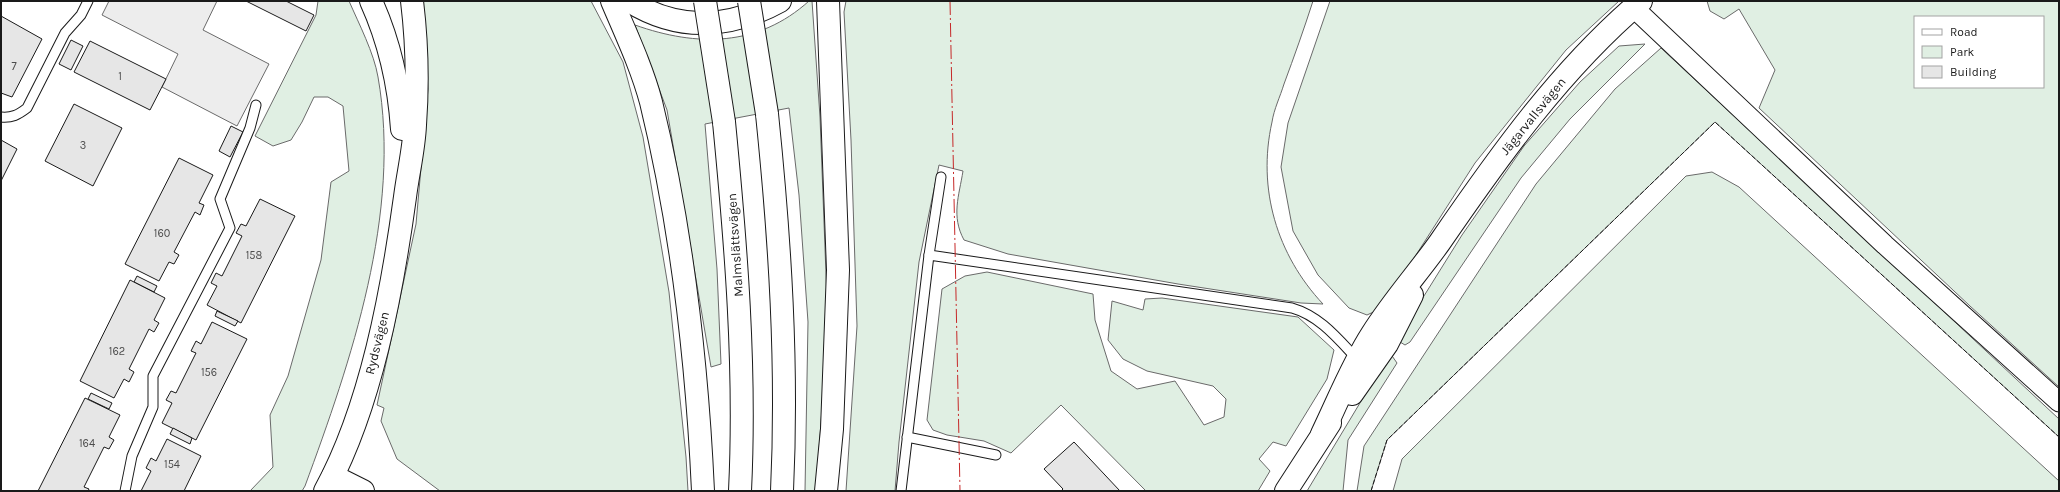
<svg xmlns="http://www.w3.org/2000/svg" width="2060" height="492" viewBox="0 0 2060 492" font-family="Karla,sans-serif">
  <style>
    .green { fill: #e0efe3; stroke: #6a6a6a; fill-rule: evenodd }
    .parking { fill: #ededed; stroke: #6a6a6a }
    .building { fill: #e6e6e6; stroke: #1a1a1a }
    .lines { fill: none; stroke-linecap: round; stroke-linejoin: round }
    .service-casing { stroke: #1a1a1a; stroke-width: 11 }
    .minor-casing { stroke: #1a1a1a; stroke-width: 21 }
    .tertiary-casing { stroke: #1a1a1a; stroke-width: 24 }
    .primary-casing { stroke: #1a1a1a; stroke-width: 24 }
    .motorway-casing { stroke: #1a1a1a; stroke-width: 24 }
    .service { stroke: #fff; stroke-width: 9 }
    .minor { stroke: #fff; stroke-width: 19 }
    .tertiary { stroke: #fff; stroke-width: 22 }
    .primary { stroke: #fff; stroke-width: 22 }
    .motorway { stroke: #fff; stroke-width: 22 }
    .motorway-bridge-casing { stroke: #1a1a1a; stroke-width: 24; stroke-linecap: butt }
    .motorway-bridge { stroke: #fff; stroke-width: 22 }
    .fence { stroke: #1a1a1a; stroke-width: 1; stroke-dasharray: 5 2; stroke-linecap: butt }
    .power { stroke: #c62828; stroke-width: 1; stroke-dasharray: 14 3 2 3; stroke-linecap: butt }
    .labels { text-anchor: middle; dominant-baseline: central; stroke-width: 3; stroke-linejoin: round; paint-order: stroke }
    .number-label { font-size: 11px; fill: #4d4d4d }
    .street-label { font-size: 13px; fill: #1a1a1a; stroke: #fff }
  </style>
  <rect width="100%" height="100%" fill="#fff"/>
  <g class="green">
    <path d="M318 1H349C359 24 374 53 378 77 402 213 351 361 305 486L302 491H250L273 467 270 415 288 376 321 260 331 182 349 171 343 106 328 97H314L302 122 291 140 273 146 255 136 316 15Z"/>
    <path d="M422 1H591L623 62 643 137 669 292 686 457 688 491H440L397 459 381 421 384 408 377 405 416 224 428 89Z"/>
    <path d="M809 1H812L820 117 828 327 816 491H805L808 322 799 195 789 108 705 124 717 269 721 364 711 367 667 110 635 25C697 47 758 47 809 1Z"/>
    <path d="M846 1H1313C1304 29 1294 57 1284 84 1280 97 1274 109 1272 122 1257 189 1277 255 1323 304L1301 303 1178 284 1008 254 964 240C951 216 959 196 963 171L939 165 919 262 899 442 895 491H846L857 326 851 140 844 12Z"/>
    <path d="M1330 1H1619L1566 50 1475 163 1382 308 1367 315 1349 308 1318 275 1293 231 1281 167 1288 123Z"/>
    <path d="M1707 1H2059V387L1970 306 1759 108 1775 70 1739 9 1724 19 1710 11ZM1915 17H2043V87H1915Z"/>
    <path d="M1645 44 1570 119 1521 178 1410 342 1405 345 1400 342 1399 336 1462 235 1524 146 1580 82 1619 46Z"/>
    <path d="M1661 48 2059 419V437L1715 122 1387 440 1371 491H1357L1364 446 1536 184 1615 89Z"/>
    <path d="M1712 172 1739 187 2059 481V491H1393L1402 459 1686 176Z"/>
    <path d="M987 272 1093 294 1095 320 1111 371 1137 389 1175 381 1204 425 1224 417 1226 399 1213 386 1147 371 1123 359 1108 340 1112 301 1143 310 1145 299 1162 298 1298 317 1334 350 1327 379 1286 446 1273 442 1259 459 1270 471 1258 491H1146L1061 405 1011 453 984 441 947 435 933 430 927 420 942 289 965 276Z"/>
    <path d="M1390 353 1397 363 1348 440 1343 491H1307Z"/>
  </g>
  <path class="parking" d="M109 1H217L203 30 269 64 237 126 162 87 178 54 102 15Z"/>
  <g class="building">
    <path d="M246 1H286L314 15 306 31Z"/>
    <path d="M1 16 42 39 12 97 1 93Z"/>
    <path d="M71 40 83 46 71 70 59 64Z"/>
    <path d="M90 41 166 79 150 110 74 72Z"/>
    <path d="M74 104 122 128 93 186 45 161Z"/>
    <path d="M231 126 243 132 230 157 219 151Z"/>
    <path d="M1 140 17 149 1 181Z"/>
    <path d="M179 158 213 175 199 203 204 205 200 215 195 212 174 252 179 255 174 264 169 262 159 281 125 264Z"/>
    <path d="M260 199 295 216 241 323 207 305 217 286 211 283 216 273 222 276 242 236 236 233 241 224 246 226Z"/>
    <path d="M137 276 157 286 154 292 134 282Z"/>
    <path d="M130 280 165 298 154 320 159 323 154 332 149 329 129 369 134 372 129 382 124 379 114 398 80 381Z"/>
    <path d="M217 311 238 321 235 326 215 316Z"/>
    <path d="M212 322 247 339 196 440 162 423 172 403 166 400 171 391 176 393 196 353 191 351 196 341 201 344Z"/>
    <path d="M91 393 112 403 109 409 88 399Z"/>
    <path d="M85 398 120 415 109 437 114 440 109 449 104 447 84 487 89 489 88 491H38Z"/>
    <path d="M173 428 192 438 190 444 170 434Z"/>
    <path d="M167 439 201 456 184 491H141L151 471 146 468 151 458 156 461Z"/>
    <path d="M1074 442 1120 491H1061L1063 489 1044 469Z"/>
  </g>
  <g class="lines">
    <g class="service-casing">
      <g id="service">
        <path d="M1 117C12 118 18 115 27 108L65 33 81 15 88 1"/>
        <path d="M929 255 941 177"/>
        <path d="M907 437 996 455"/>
        <path d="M125 491 132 456 153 407V376L230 228 220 199 250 128 256 105"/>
        <path d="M901 491 929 255 1292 308C1320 316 1338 339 1358 360"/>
      </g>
    </g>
    <g class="minor-casing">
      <path id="minor" d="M1634 8 1885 245 2059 402"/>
    </g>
    <g class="tertiary-casing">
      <g id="tertiary">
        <path d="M371 1C390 43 399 84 402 129"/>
        <path d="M1352 394 1387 344 1412 295"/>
        <path d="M1322 434C1338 401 1352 365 1372 334 1392 302 1418 273 1440 242 1499 156 1561 69 1641 1"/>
        <path d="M333 476 363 491"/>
        <path d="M325 491C371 407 392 292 405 197 408 173 414 149 415 125 418 84 417 42 412 1"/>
        <path d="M1286 491 1330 423"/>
      </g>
    </g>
    <g class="primary-casing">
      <path id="primary" d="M629 1C679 32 729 29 780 1"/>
    </g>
    <g class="motorway-casing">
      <g id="motorway">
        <path d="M612 1C626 34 642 68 651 102 682 229 697 361 703 491"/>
        <path d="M767 114C780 240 788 365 782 491"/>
        <path d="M724 122C736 245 746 368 740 491"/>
        <path d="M826 491 832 429 838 270 828 1"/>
      </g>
    </g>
    <use href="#service" class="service"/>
    <use href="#minor" class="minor"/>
    <use href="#tertiary" class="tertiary"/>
    <use href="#primary" class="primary"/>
    <use href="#motorway" class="motorway"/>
    <g class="motorway-bridge-casing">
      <g id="motorway-bridge">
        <path d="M705 1 724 122"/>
        <path d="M749 1 767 114"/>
      </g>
    </g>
    <use href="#motorway-bridge" class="motorway-bridge"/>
    <path class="fence" d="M1371 491 1387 440 1715 122 2059 437"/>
    <path class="power" d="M950 1 960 491"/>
  </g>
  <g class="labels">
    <g class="number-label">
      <text x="14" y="66">7</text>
      <text x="120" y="76">1</text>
      <text x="83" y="145">3</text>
      <text x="162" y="233">160</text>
      <text x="254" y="255">158</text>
      <text x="117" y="351">162</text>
      <text x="209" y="372">156</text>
      <text x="87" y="443">164</text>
      <text x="172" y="464">154</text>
    </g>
    <g class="street-label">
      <text transform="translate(1533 116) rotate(-51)">Jägarvallsvägen</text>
      <text transform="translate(735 245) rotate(-94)">Malmslättsvägen</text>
      <text transform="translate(377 343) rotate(-76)">Rydsvägen</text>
    </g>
  </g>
  <rect width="2060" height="492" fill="none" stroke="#1a1a1a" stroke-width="4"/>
  <rect x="1914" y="16" width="130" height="72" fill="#ffffff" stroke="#a3a3a3"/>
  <rect x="1922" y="29" width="20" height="6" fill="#ffffff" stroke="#a3a3a3"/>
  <text x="1950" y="36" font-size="12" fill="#1a1a1a">Road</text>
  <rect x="1922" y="46" width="20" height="12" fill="#e0efe3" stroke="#a3a3a3"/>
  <text x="1950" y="56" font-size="12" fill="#1a1a1a">Park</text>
  <rect x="1922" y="66" width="20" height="12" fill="#e6e6e6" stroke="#a3a3a3"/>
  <text x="1950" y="76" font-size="12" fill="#1a1a1a">Building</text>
</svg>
